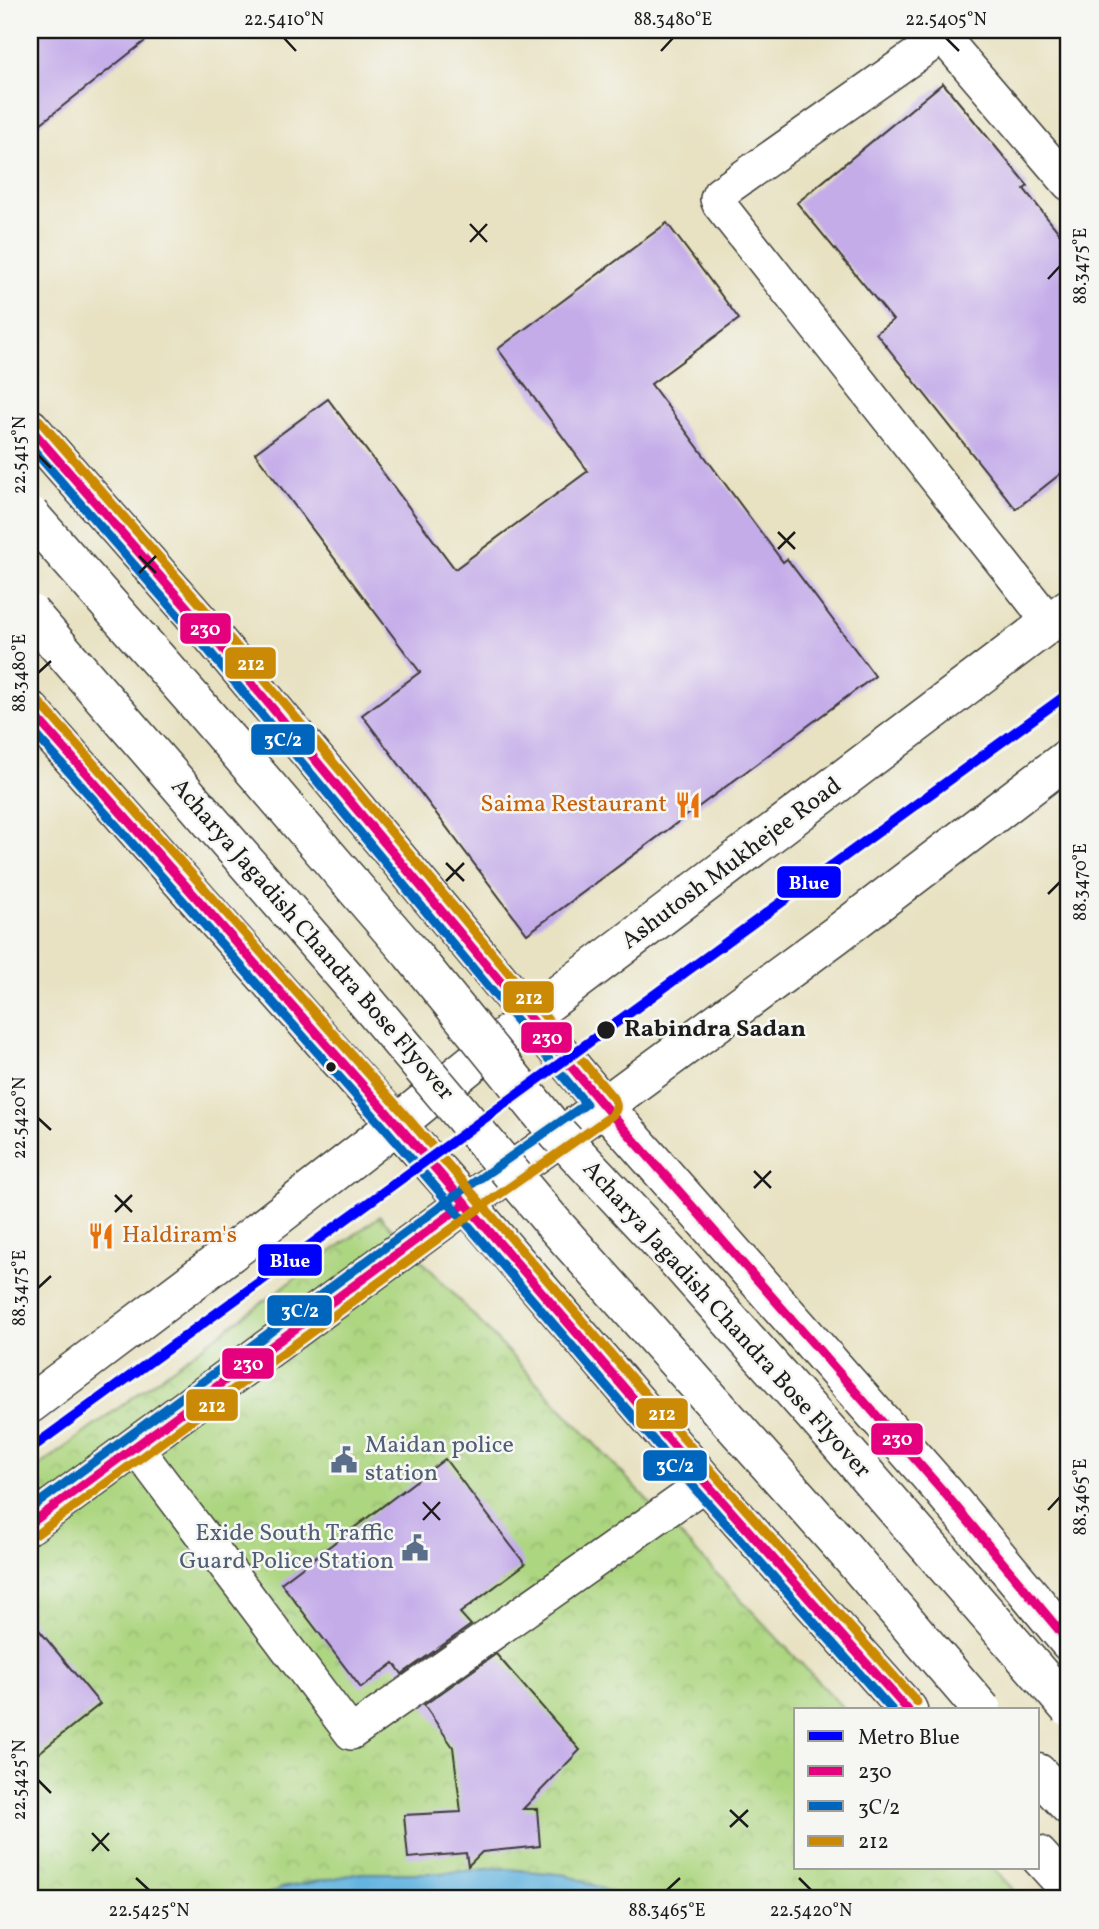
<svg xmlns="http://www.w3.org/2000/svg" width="1099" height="1929" viewBox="0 0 1099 1929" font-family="Vollkorn,serif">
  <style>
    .park { fill: url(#park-crowns); stroke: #64794e; stroke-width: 2 }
    .water { fill: #64b4df; stroke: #40687e; stroke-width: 2 }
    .building { fill: #c4ace9 }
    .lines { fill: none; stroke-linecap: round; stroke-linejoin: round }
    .lane-casing { stroke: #3b3a35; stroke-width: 36 }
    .secondary-casing { stroke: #3b3a35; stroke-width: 41 }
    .primary-casing { stroke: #3b3a35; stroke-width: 41 }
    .highway-casing { stroke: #3b3a35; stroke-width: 41 }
    .lane { stroke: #fff; stroke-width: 33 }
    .secondary { stroke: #fff; stroke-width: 38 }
    .primary { stroke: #fff; stroke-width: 38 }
    .highway { stroke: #fff; stroke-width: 38 }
    .highway-bridge-casing { stroke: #3b3a35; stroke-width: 41; stroke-linecap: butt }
    .highway-bridge { stroke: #fff; stroke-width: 38 }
    .bus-1-casing { stroke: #f6f6f2; stroke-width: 14 }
    .bus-2-casing { stroke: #f6f6f2; stroke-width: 14 }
    .bus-3-casing { stroke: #f6f6f2; stroke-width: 14 }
    .bus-1 { stroke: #e5007d; stroke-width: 9 }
    .bus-2 { stroke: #0065bd; stroke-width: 9 }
    .bus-3 { stroke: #cb8a06; stroke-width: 9 }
    .metro-1-casing { stroke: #f6f6f2; stroke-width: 16 }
    .metro-1 { stroke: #00f; stroke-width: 10 }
    .ticks { fill: none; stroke: #1c1c1c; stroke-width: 2.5 }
    .stop-dot { fill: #1c1c1c; stroke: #f6f6f2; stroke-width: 2.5 }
    .labels { text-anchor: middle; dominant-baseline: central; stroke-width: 5; stroke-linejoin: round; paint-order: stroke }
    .food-label { font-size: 24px; fill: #c56008; stroke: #f6f6f2; text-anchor: end }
    .street-label { font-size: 24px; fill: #1c1c1c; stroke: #f6f6f2 }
    .stop-label { font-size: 24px; font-weight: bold; fill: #1c1c1c; stroke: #f6f6f2; text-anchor: start }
    .service-label { font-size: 24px; fill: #4e5e75; stroke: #f6f6f2; text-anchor: start }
    .line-badge { stroke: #f6f6f2; stroke-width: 2.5 }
    .badge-label { font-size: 19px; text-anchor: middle; font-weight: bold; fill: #fff }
    .neatline { fill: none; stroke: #1c1c1c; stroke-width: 2.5 }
    .ticks-label { font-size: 18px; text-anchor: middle; fill: #1c1c1c }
  </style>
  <defs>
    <pattern id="park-crowns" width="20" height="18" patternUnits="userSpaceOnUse" patternTransform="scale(1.75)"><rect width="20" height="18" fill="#add681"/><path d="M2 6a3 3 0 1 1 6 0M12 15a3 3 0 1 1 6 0" fill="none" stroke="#94b76f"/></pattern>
  </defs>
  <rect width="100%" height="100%" fill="#f6f6f2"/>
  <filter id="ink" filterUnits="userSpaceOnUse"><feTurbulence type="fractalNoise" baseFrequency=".0143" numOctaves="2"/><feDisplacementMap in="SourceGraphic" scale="14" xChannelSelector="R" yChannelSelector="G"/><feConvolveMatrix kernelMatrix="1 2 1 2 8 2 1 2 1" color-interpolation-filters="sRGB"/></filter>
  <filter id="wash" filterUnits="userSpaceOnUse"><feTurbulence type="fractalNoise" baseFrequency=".00686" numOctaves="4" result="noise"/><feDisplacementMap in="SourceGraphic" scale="28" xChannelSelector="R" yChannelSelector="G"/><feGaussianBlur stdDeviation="1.57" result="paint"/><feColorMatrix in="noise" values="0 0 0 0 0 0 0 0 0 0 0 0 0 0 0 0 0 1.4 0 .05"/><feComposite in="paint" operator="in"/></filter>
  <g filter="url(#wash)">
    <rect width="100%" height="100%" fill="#e8e2c2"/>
    <path class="park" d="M380 1216 845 1710H796V1868H993L1022 1899H30V1473Z"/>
    <path class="water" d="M499 1868 568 1875 627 1899H257L281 1888 361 1873H440Z"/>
    <g id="blocks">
      <g class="building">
        <path d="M30 30H159L30 132Z"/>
        <path d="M943 83 1028 186 1024 189 1069 245V467L1016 509 876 333 893 320 797 203Z"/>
        <path d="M667 223 739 319 651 384 783 562 787 559 875 676 527 934 362 715 420 672 255 453 328 399 455 569 588 471 498 349Z"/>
        <path d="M445 1459 525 1564 460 1613 471 1625 402 1674 394 1663 361 1688 281 1583Z"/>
        <path d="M30 1619 100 1704 30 1760Z"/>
        <path d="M496 1654 580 1750 523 1809H537L540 1846 482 1852 468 1866 466 1853 408 1858 404 1815 461 1812 453 1747 424 1705Z"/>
      </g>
    </g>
  </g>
  <g filter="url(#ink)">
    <use href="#blocks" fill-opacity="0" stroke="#3b3a35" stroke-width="2"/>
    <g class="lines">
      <g class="lane-casing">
        <g id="lane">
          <path d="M1050 623 719 204 717 199 719 194 939 39 944 38 1069 184"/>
          <path d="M135 1446 351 1733 706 1483"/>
        </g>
      </g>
      <g class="secondary-casing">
        <g id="secondary">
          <path d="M604 1106 943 1491 1069 1642"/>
          <path d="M466 1203 706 1483 908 1710"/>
          <path d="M1038 1855 1069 1889"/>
        </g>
      </g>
      <g class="primary-casing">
        <g id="primary">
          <path d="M30 428 213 637 604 1106"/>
          <path d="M30 710 466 1203"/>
          <path d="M30 1404 242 1244 397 1124 529 1017 1069 608"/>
          <path d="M30 1524 466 1203 604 1106 836 935 1069 757"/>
        </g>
      </g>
      <g class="highway-casing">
        <path id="highway" d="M1038 1773 1069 1806"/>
      </g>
      <use href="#lane" class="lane"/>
      <use href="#secondary" class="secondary"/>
      <use href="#primary" class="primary"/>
      <use href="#highway" class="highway"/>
      <g class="highway-bridge-casing">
        <g id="highway-bridge">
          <path d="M30 515 190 696 411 953 558 1134 679 1263 837 1441 1069 1708"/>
          <path d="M30 613 349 981 554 1224 845 1550 982 1710"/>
        </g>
      </g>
      <use href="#highway-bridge" class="highway-bridge"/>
      <g class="bus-1-casing">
        <g id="bus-1">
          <path d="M30 428 213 637 604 1106 943 1491 1069 1642"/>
          <path d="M30 710 397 1124 706 1483 908 1710"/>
          <path d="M30 1524 466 1203"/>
        </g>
      </g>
      <g class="bus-2-casing">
        <g id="bus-2">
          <path d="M30 446 204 645 586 1104 459 1193 30 1509"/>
          <path d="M30 728 388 1132 697 1491 892 1710"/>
        </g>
      </g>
      <g class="bus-3-casing">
        <g id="bus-3">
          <path d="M39 702 406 1116 715 1475 917 1702"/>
          <path d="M37 1534 473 1213 611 1116C617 1111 618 1105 613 1098L222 629 39 420"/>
        </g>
      </g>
      <use href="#bus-1" class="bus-1"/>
      <use href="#bus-2" class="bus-2"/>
      <use href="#bus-3" class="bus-3"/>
      <g class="metro-1-casing">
        <path id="metro-1" d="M30 1449 1069 693"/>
      </g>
      <use href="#metro-1" class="metro-1"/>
    </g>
  </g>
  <path class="ticks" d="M284 38 296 51M946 38 959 51M661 51 673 38M470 224 487 242M470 242 487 224M1048 279 1060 266M38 455 51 468M778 532 795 549M778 549 795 532M139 556 156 573M139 573 156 556M38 673 51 661M446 863 464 881M446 881 464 863M1048 894 1060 882M38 1118 51 1130M754 1171 771 1188M754 1188 771 1171M115 1195 132 1212M115 1212 132 1195M38 1288 51 1276M423 1502 440 1520M1048 1510 1060 1497M423 1520 440 1502M38 1780 51 1793M730 1810 748 1827M730 1827 748 1810M92 1833 109 1851M92 1851 109 1833M136 1878 149 1890M799 1878 811 1890M667 1890 680 1878"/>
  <defs>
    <g id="restaurant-bare" transform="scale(2.1)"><path d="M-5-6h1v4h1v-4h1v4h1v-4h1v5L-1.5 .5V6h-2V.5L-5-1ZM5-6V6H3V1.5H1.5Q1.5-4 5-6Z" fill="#e8710a" stroke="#f6f6f2" stroke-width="2.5" paint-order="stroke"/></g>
    <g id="civic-bare" transform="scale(2.1)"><path d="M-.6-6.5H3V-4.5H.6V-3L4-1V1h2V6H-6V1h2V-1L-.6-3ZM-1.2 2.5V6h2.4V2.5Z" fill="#5c6f8a" stroke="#f6f6f2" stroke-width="2.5" paint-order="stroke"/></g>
  </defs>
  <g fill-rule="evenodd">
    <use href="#restaurant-bare" x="688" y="805"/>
    <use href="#restaurant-bare" x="101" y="1236"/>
    <use href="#civic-bare" x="344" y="1460"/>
    <use href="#civic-bare" x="415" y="1548"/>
  </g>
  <g class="stop-dot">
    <circle cx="606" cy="1030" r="10"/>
    <circle cx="331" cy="1067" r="6"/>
  </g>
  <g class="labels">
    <g class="food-label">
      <text x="667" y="805">Saima Restaurant</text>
      <text x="122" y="1236" text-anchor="start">Haldiram's</text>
    </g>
    <g class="street-label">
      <text transform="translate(732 864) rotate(-37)">Ashutosh Mukhejee Road</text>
      <text transform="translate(312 940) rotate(49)">Acharya Jagadish Chandra Bose Flyover</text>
      <text transform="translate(726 1320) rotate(48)">Acharya Jagadish Chandra Bose Flyover</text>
    </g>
    <g class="stop-label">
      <text x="624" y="1030">Rabindra Sadan</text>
    </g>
    <g class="service-label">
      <text x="365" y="1446">Maidan police<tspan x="365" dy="28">station</tspan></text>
      <text x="394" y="1534" text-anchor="end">Exide South Traffic<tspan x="394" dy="28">Guard Police Station</tspan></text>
    </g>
  </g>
  <g class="line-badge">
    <rect x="179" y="612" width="53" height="33" rx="7" fill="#e5007d"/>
    <rect x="224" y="646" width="53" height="34" rx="7" fill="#cb8a06"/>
    <rect x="250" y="723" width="66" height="33" rx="7" fill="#0065bd"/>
    <rect x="776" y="865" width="66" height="34" rx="7" fill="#00f"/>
    <rect x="502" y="980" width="53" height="34" rx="7" fill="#cb8a06"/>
    <rect x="520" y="1021" width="53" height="33" rx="7" fill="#e5007d"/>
    <rect x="257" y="1243" width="66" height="34" rx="7" fill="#00f"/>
    <rect x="266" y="1294" width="67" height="33" rx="7" fill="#0065bd"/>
    <rect x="221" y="1347" width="54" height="33" rx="7" fill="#e5007d"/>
    <rect x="185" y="1388" width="54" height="34" rx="7" fill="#cb8a06"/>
    <rect x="635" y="1397" width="54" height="33" rx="7" fill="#cb8a06"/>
    <rect x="870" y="1422" width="54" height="34" rx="7" fill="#e5007d"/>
    <rect x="642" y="1449" width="66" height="33" rx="7" fill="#0065bd"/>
  </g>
  <g class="badge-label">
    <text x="205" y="635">230</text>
    <text x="251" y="670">212</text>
    <text x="283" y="746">3C/2</text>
    <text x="809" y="889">Blue</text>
    <text x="529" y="1004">212</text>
    <text x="547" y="1044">230</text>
    <text x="290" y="1267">Blue</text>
    <text x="300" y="1317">3C/2</text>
    <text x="248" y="1370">230</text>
    <text x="212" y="1412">212</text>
    <text x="662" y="1420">212</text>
    <text x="897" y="1445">230</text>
    <text x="675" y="1472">3C/2</text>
  </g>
  <rect width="1099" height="1929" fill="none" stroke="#f6f6f2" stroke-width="77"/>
  <rect x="794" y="1708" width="245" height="161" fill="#f6f6f2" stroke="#9f9f9c" stroke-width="2"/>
  <rect x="808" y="1731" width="35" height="10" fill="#0000ff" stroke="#9f9f9c" stroke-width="2"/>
  <text x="858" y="1744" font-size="21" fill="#1c1c1c">Metro Blue</text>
  <rect x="808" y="1766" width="35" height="10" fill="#e5007d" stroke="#9f9f9c" stroke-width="2"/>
  <text x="858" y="1778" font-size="21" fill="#1c1c1c">230</text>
  <rect x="808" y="1801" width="35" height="10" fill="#0065bd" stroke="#9f9f9c" stroke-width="2"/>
  <text x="858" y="1814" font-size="21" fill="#1c1c1c">3C/2</text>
  <rect x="808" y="1836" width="35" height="10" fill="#cb8a06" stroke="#9f9f9c" stroke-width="2"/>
  <text x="858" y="1848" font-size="21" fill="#1c1c1c">212</text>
  <rect x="38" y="38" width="1022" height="1852" class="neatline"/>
  <g class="ticks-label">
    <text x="284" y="25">22.5410°N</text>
    <text x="673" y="25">88.3480°E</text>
    <text x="946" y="25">22.5405°N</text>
    <text transform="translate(1080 266) rotate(-90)" y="6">88.3475°E</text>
    <text transform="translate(19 455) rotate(-90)" y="6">22.5415°N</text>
    <text transform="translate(19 673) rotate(-90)" y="6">88.3480°E</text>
    <text transform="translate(1080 882) rotate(-90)" y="6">88.3470°E</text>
    <text transform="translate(19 1118) rotate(-90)" y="6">22.5420°N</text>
    <text transform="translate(19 1288) rotate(-90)" y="6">88.3475°E</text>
    <text transform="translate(1080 1497) rotate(-90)" y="6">88.3465°E</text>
    <text transform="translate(19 1780) rotate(-90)" y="6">22.5425°N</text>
    <text x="149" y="1916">22.5425°N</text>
    <text x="667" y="1916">88.3465°E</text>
    <text x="811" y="1916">22.5420°N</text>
  </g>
</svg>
